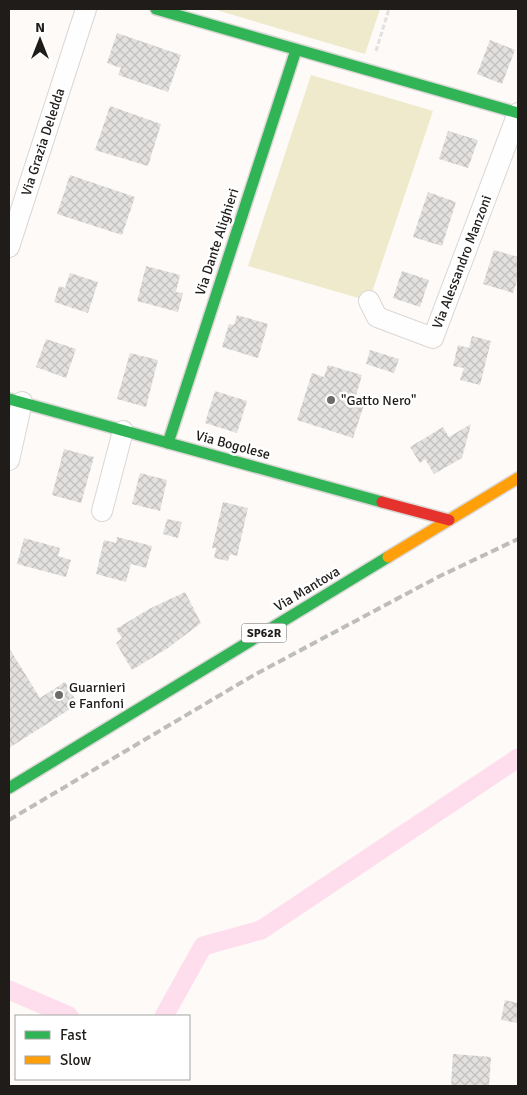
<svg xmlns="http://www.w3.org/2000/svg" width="527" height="1095" viewBox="0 0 527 1095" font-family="Signika,sans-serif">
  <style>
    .green { fill: #eeeacb }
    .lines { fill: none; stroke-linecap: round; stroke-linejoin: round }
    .canal { stroke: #fedeec; stroke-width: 19 }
    .building { fill: url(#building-cross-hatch) }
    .street-casing { stroke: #dad7d5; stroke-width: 22 }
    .fast-casing { stroke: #dad7d5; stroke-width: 14 }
    .slow-casing { stroke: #dad7d5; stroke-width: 14 }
    .jam-casing { stroke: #dad7d5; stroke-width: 14 }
    .path { stroke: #e2e0e0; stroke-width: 3; stroke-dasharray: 5 2.5; stroke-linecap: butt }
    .street { stroke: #fffefe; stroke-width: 20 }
    .fast { stroke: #30b455; stroke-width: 11 }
    .slow { stroke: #ff9f0a; stroke-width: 11 }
    .jam { stroke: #e5322d; stroke-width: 11 }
    .rail { stroke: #bdbdbc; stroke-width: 4; stroke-dasharray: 8 4; stroke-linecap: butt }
    .poi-dot { fill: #6d6a68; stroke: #fff; stroke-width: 2 }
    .labels { text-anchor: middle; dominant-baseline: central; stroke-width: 5; stroke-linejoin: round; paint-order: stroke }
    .shield { fill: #fff; stroke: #62605f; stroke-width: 1 }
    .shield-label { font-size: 12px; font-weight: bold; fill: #1f1c1a }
    .street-label { font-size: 14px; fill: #1f1c1a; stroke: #fff }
    .poi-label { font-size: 14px; fill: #1f1c1a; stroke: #fff; text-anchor: start }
  </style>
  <defs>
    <pattern id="building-cross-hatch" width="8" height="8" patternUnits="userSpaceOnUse" patternTransform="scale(1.25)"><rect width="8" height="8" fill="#e3e1df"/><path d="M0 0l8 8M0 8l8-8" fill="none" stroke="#c2c0bf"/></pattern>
  </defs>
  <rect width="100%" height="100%" fill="#fdfaf8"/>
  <g class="green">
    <path d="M213 9H380L365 54Z"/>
    <path d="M311 75 433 111 369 301 248 266Z"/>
  </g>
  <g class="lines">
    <g class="canal">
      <path d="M9 990 69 1016"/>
      <path d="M164 1016 203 946 261 930 518 758"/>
    </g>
  </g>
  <g class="building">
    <path d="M117 33 181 55 168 92 118 75 121 68 107 63Z"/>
    <path d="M490 40 515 50 502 84 477 74Z"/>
    <path d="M110 106 161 124 148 166 95 150Z"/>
    <path d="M448 131 478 140 468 168 439 159Z"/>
    <path d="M70 175 135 197 122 235 57 214Z"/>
    <path d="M428 192 456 202 442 246 413 237Z"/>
    <path d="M494 250 518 257V278L513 293 483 284Z"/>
    <path d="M146 266 180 275 176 292 183 293 178 312 137 301Z"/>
    <path d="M402 271 429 280 420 307 393 298Z"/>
    <path d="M70 273 98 282 88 313 54 302 59 286 65 288Z"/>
    <path d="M237 315 268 324 258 358 222 347 229 324 234 325Z"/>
    <path d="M472 336 491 341 480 385 460 380 464 368 453 366 458 345 469 348Z"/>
    <path d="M46 339 76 349 66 378 36 367Z"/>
    <path d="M370 350 399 359 394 373 366 364Z"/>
    <path d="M130 353 158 360 146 407 117 399Z"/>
    <path d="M328 365 362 375 355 399 365 402 353 438 297 420 312 373 324 377Z"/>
    <path d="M215 391 247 401 237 433 205 423Z"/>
    <path d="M471 424 462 458 434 474 425 459 420 463 410 447 443 427 449 437Z"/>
    <path d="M64 449 94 457 81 503 52 495Z"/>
    <path d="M140 473 167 480 160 511 132 504Z"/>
    <path d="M223 502 248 508 237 556 230 554 228 561 214 558 216 548H212Z"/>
    <path d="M167 519 182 522 178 538 163 534Z"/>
    <path d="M117 537 152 546 146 568 131 564 126 582 96 574 104 540 116 543Z"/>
    <path d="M24 538 60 548 58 556 71 560 66 577 17 564Z"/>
    <path d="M185 592 201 623 168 648 132 670 116 643 122 638 116 629 149 609Z"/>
    <path d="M9 648 40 698 65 682 78 704 9 748Z"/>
    <path d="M505 1000 518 1003V1023L501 1020Z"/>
    <path d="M453 1054 491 1057 489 1086H451Z"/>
  </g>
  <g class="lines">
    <g class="street-casing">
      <g id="street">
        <path d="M9 247 86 9"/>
        <path d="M369 301 377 317 433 338 518 113"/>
        <path d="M9 460 22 402"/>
        <path d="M102 511 123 431"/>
      </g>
    </g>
    <g class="fast-casing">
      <g id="fast">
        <path d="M156 9 518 113"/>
        <path d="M9 399 382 502"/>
        <path d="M168 443 296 50"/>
        <path d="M9 788 388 557"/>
      </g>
    </g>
    <g class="slow-casing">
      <path id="slow" d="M388 557 518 478"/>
    </g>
    <g class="jam-casing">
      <path id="jam" d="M382 502 449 520"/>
    </g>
    <path class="path" d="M376 51 389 9"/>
    <use href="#street" class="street"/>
    <use href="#fast" class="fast"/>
    <use href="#slow" class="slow"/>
    <use href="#jam" class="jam"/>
    <path class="rail" d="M9 820 254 675 438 577 518 539"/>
  </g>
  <g class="poi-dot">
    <circle cx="331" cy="400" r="5"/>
    <circle cx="59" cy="695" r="5"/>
  </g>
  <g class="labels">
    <rect class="shield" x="241.5" y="623.5" width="45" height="19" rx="4"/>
    <g class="shield-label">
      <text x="264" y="633">SP62R</text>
    </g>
    <g class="street-label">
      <text transform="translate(43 142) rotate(-72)">Via Grazia Deledda</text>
      <text transform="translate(217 242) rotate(-72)">Via Dante Alighieri</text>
      <text transform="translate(462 262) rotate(-69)">Via Alessandro Manzoni</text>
      <text transform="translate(233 445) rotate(15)">Via Bogolese</text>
      <text transform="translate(307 589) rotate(-31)">Via Mantova</text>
    </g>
    <g class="poi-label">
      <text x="341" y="400">"Gatto Nero"</text>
      <text x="69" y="687">Guarnieri<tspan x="69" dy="16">e Fanfoni</tspan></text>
    </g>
  </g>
  <rect width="527" height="1095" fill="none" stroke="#1f1c1a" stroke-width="20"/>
  <rect x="15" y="1015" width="175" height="65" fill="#ffffff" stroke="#a5a4a3"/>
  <rect x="25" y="1031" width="25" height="8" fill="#30b455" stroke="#a5a4a3"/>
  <text x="60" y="1040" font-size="15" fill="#1f1c1a">Fast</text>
  <rect x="25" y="1056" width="25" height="8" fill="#ff9f0a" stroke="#a5a4a3"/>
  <text x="60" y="1065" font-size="15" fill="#1f1c1a">Slow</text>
  <g transform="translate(40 40)" stroke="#ffffff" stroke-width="4" paint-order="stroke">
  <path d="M0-4L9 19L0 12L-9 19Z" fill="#1f1c1a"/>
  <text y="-8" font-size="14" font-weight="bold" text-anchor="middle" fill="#1f1c1a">N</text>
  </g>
</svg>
